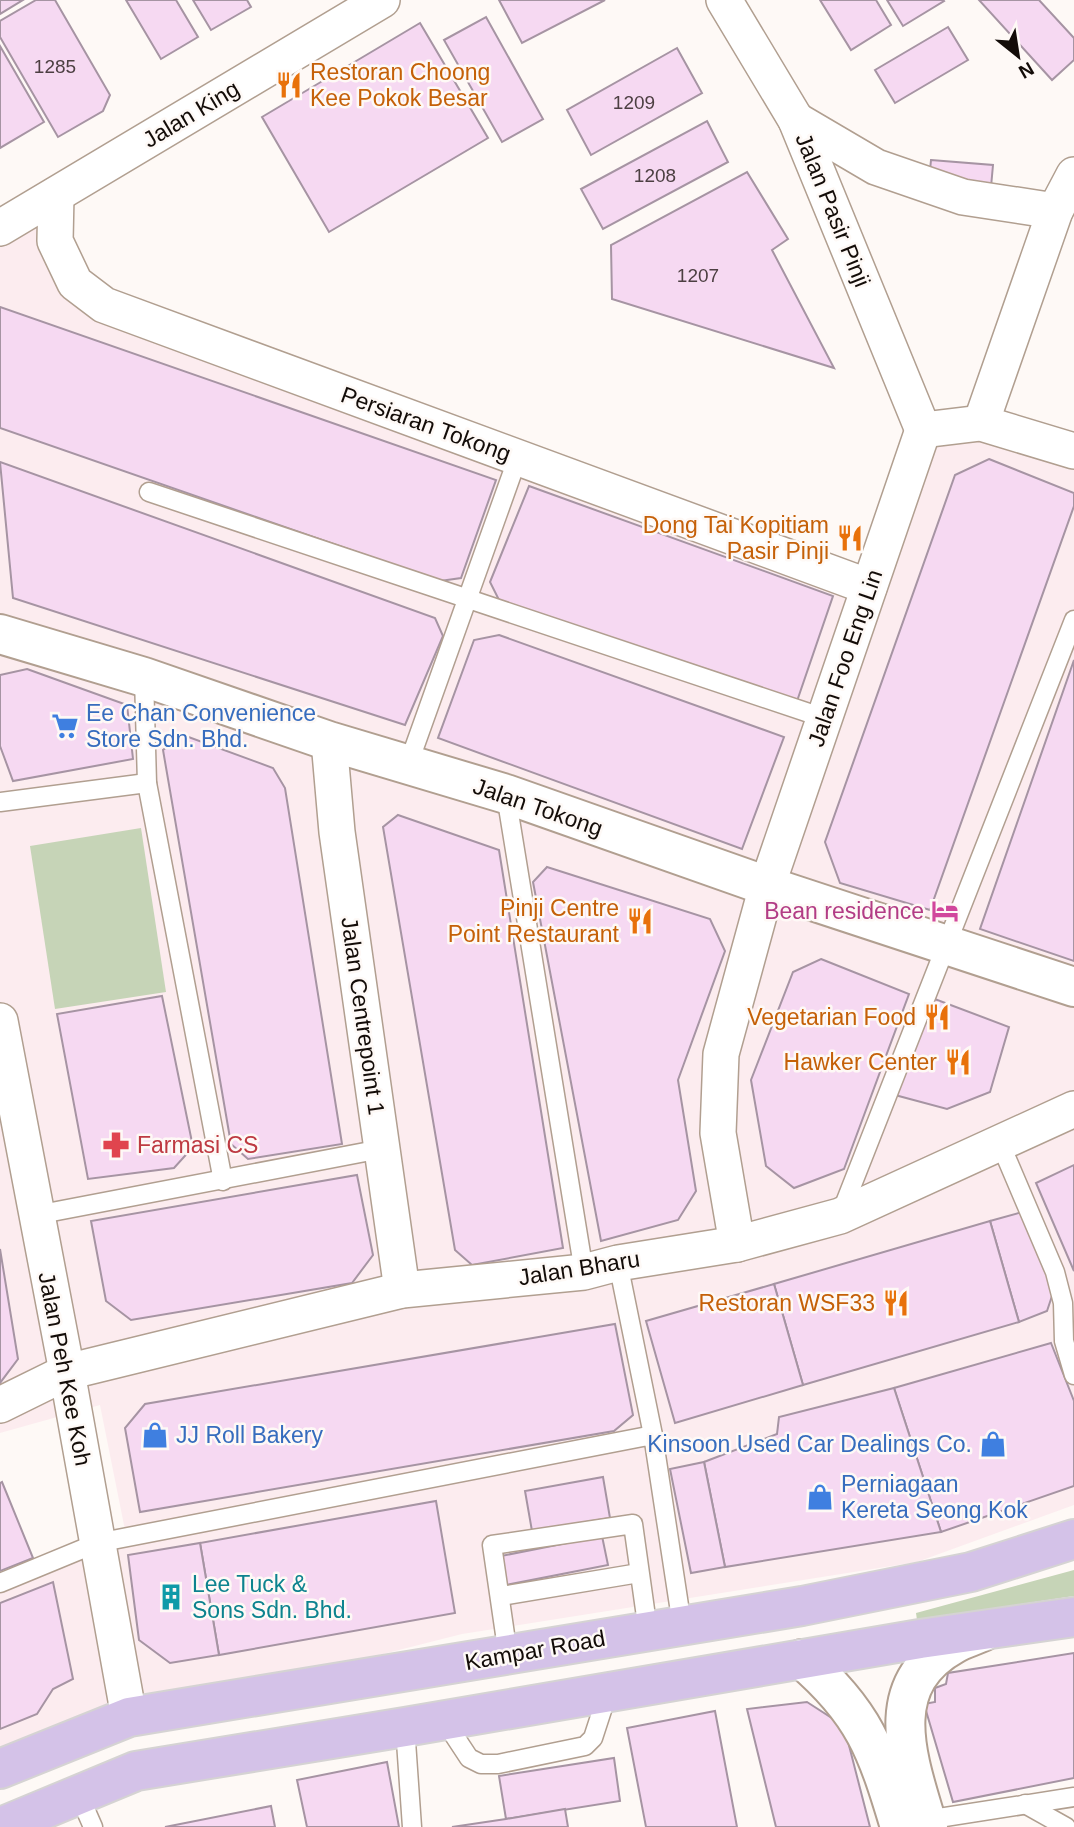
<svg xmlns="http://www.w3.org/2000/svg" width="1074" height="1827" viewBox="0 0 1074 1827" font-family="Helvetica,sans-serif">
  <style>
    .commercial { fill: #fcecef }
    .green { fill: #c6d4b7 }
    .building { fill: #f6d9f2; stroke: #a694a3; stroke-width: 2 }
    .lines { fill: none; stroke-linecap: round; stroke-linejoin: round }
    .service-casing { stroke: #b19f90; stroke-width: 21 }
    .minor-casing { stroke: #b19f90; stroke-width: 38 }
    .tertiary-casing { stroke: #b19f90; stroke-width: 42 }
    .secondary-casing { stroke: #b19f90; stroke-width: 42 }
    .primary-casing { stroke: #d5d3d3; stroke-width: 42 }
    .service { stroke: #fff; stroke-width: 18 }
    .minor { stroke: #fff; stroke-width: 35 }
    .tertiary { stroke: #fff; stroke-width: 38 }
    .secondary { stroke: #fff; stroke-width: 38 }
    .primary { stroke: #d4c2e8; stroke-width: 38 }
    .labels { text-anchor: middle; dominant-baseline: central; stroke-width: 5; stroke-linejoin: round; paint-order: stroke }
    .number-label { font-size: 19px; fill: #4c3f42 }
    .food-label { font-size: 23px; fill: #c56008; stroke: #fef9f6; text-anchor: end }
    .street-label { font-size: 23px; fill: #130c08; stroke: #fef9f6 }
    .shop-label { font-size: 23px; fill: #366cbe; stroke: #fef9f6; text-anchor: start }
    .hotel-label { font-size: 23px; fill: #b23c85; stroke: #fef9f6; text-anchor: end }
    .health-label { font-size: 23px; fill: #be3a42; stroke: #fef9f6; text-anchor: start }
    .culture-label { font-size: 23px; fill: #0d838f; stroke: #fef9f6; text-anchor: start }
  </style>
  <rect width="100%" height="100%" fill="#fef9f6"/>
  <path class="commercial" d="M56 195 102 306 871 586 923 432 1074 452V1505L917 1562 462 1634 0 1751V1585L126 1535 100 1405 0 1433V228Z"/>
  <g class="green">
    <path d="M141 828 166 992 55 1009 30 846Z"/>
    <path d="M1074 1570V1596L917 1620 916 1613Z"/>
  </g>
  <g class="building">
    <path d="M0 0H23L0 14Z"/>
    <path d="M36 0H55L110 95 103 111 58 137 0 37V21Z"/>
    <path d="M126 0H176L198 37 161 59Z"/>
    <path d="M193 0H247L251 7 211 30Z"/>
    <path d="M499 0H605L522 43Z"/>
    <path d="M820 0H876L891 25 851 50Z"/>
    <path d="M887 0H943L944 1 903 26Z"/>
    <path d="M979 0H1039L1074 38V60L1052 80Z"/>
    <path d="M486 17 543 119 502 142 444 40Z"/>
    <path d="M420 23 488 138 329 232 262 117Z"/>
    <path d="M948 27 968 60 895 103 875 70Z"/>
    <path d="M0 46 44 122 0 148Z"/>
    <path d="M677 48 702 93 591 155 567 110Z"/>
    <path d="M707 121 728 162 603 229 581 189Z"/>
    <path d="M931 160 993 165 991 187 929 181Z"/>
    <path d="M747 172 788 239 772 250 834 368 612 299 611 245Z"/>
    <path d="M0 307 496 480 461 578 440 581 0 428Z"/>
    <path d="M989 459 1074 493V506L930 910 840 883 825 842 955 475Z"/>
    <path d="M0 462 435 618 443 636 405 725 13 598Z"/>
    <path d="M529 486 833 596 796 704 500 602 490 582Z"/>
    <path d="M499 635 784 737 742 849 438 738 474 640Z"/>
    <path d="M1074 660V961L980 929Z"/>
    <path d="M27 669 127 705 133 759 13 781 0 746V675Z"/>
    <path d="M183 735 273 768 285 788 342 1144 248 1159 231 1144 163 750Z"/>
    <path d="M398 815 499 850 563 1248 472 1265 455 1250 383 827Z"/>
    <path d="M547 867 710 919 725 951 678 1080 696 1191 678 1220 601 1241 533 882Z"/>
    <path d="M821 959 909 994 844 1169 794 1188 766 1166 751 1080 793 972Z"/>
    <path d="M162 996 193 1147 174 1168 88 1179 57 1014Z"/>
    <path d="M932 998 1009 1027 990 1092 947 1109 895 1095Z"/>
    <path d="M1074 1165V1271L1036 1183Z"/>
    <path d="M357 1175 373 1255 352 1283 131 1320 106 1301 91 1221Z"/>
    <path d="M1026 1211 1056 1284 1047 1311 1019 1322 990 1221Z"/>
    <path d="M990 1221 1019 1322 803 1385 774 1284Z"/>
    <path d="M0 1249 18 1359 0 1383Z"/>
    <path d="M774 1284 803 1385 675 1423 646 1321Z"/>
    <path d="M615 1324 633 1415 614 1431 140 1512 125 1428 145 1404Z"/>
    <path d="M1051 1343 1074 1401V1486L941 1532 894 1388Z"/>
    <path d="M894 1388 941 1532 725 1567 704 1462 777 1434 779 1417Z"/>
    <path d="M704 1462 725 1567 691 1573 670 1469Z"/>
    <path d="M603 1477 610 1518 532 1531 525 1491Z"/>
    <path d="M2 1482 33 1558 0 1571V1483Z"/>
    <path d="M436 1501 455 1613 219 1655 200 1543Z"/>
    <path d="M602 1536 608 1565 506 1585 501 1556Z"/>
    <path d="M200 1543 219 1655 170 1663 139 1640 128 1555Z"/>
    <path d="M53 1582 73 1679 53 1689 37 1714 0 1729V1603Z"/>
    <path d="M1074 1653V1778L953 1802 924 1704 935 1702V1688L946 1684 948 1673Z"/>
    <path d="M807 1702 844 1726 870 1827H776L747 1709Z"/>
    <path d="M715 1711 737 1827H646L627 1728Z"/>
    <path d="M614 1758 620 1801 506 1819 499 1776Z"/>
    <path d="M387 1762 399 1827H307L297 1780Z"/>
    <path d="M271 1806 275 1827H165Z"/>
    <path d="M565 1809 568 1827H452L506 1819Z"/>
  </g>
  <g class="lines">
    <g class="service-casing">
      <g id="service">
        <path d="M149 492 824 718"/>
        <path d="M144 677 147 783 223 1181"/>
        <path d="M408 765 518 457"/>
        <path d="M506 795 584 1272"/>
        <path d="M0 802 147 783"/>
        <path d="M1000 1143 1055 1272 1063 1303 1064 1341 1074 1375"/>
        <path d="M841 1213 1074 620"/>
        <path d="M36 1215 381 1149"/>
        <path d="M618 1263 653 1435"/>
        <path d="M0 1583 97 1543 653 1435 682 1625"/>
        <path d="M501 1596 639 1573"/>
        <path d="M508 1655 492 1545 633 1524 648 1631"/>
        <path d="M444 1720 469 1758 481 1764H498L585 1746 593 1738 608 1692"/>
        <path d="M405 1727 412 1827"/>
        <path d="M79 1795 93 1827"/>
        <path d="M1025 1804 1066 1827"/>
        <path d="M926 1820 1074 1797"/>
      </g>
    </g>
    <g class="minor-casing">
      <g id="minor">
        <path d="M724 0 796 120 923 430"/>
        <path d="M796 120 876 167 963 197 1055 211"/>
        <path d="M56 195 55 241 75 283 104 305 869 587"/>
        <path d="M0 228 382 0"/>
        <path d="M981 423 1055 211 1074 175"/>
        <path d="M923 430 981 423 1074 451"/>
        <path d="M329 741 337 832 402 1290"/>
        <path d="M0 1021 67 1372 129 1717"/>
        <path d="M737 1244 718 1133 721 1054 767 886 923 430"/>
        <path d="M0 1405 67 1372 402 1290 584 1272 618 1263 737 1244 840 1216 1074 1109"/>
      </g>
    </g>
    <g class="tertiary-casing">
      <g id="tertiary">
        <path d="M802 1659C864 1712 877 1750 900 1827"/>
        <path d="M928 1827C909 1762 878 1686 954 1644 963 1639 974 1636 984 1631"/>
      </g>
    </g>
    <g class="secondary-casing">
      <path id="secondary" d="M0 634 144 677 329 741 506 794 767 886 1074 987"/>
    </g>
    <g class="primary-casing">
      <g id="primary">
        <path d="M0 1769 129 1717 802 1606 971 1572 1074 1539"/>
        <path d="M1 1827 136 1771 405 1727 920 1639 1074 1617"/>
      </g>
    </g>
    <use href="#service" class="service"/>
    <use href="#minor" class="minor"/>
    <use href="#tertiary" class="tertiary"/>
    <use href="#secondary" class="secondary"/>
    <use href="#primary" class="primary"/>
  </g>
  <defs>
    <g id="restaurant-bare" transform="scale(2.1)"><path d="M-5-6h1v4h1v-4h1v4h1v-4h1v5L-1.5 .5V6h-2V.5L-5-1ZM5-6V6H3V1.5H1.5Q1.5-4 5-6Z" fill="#e8710a" stroke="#fef9f6" stroke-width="2.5" paint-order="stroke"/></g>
    <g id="supermarket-bare" transform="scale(2.1)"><path d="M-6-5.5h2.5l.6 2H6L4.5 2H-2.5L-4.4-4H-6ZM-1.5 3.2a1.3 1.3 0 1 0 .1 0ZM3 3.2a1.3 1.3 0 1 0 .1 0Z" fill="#3f7fe0" stroke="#fef9f6" stroke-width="2.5" paint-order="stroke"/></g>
    <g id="hotel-bare" transform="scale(2.1)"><path d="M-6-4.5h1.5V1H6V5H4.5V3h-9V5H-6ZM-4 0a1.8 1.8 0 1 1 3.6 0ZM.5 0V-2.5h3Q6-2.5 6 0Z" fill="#d1479c" stroke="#fef9f6" stroke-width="2.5" paint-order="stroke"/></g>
    <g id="pharmacy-bare" transform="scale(2.1)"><path d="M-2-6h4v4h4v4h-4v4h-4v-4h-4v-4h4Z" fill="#e0444e" stroke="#fef9f6" stroke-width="2.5" paint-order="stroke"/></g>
    <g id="shop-bare" transform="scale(2.1)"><path d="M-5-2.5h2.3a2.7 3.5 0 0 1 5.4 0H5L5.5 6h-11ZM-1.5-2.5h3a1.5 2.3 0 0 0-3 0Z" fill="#3f7fe0" stroke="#fef9f6" stroke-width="2.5" paint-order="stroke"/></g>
    <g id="building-bare" transform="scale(2.1)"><path d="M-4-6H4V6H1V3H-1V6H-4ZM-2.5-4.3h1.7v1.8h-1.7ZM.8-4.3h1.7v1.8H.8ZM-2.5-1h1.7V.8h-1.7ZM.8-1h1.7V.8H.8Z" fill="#0f9aa8" stroke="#fef9f6" stroke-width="2.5" paint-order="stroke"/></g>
  </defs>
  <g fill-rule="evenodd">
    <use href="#restaurant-bare" x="289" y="85"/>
    <use href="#restaurant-bare" x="850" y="538"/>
    <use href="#supermarket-bare" x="65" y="726"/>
    <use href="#hotel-bare" x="945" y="911"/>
    <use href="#restaurant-bare" x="640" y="921"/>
    <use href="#restaurant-bare" x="937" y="1017"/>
    <use href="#restaurant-bare" x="958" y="1062"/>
    <use href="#pharmacy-bare" x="116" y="1145"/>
    <use href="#restaurant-bare" x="896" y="1303"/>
    <use href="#shop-bare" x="155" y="1435"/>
    <use href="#shop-bare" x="993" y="1444"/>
    <use href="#shop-bare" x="820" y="1497"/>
    <use href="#building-bare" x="171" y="1597"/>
  </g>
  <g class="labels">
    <g class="number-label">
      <text x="55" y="66">1285</text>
      <text x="634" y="102">1209</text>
      <text x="655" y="175">1208</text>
      <text x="698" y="275">1207</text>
    </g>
    <g class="food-label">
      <text x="310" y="72" text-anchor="start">Restoran Choong<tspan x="310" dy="26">Kee Pokok Besar</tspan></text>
      <text x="829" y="525">Dong Tai Kopitiam<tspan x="829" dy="26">Pasir Pinji</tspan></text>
      <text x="619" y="908">Pinji Centre<tspan x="619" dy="26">Point Restaurant</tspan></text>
      <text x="916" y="1017">Vegetarian Food</text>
      <text x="937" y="1062">Hawker Center</text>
      <text x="875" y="1303">Restoran WSF33</text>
    </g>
    <g class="street-label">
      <text transform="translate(191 114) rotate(-31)">Jalan King</text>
      <text transform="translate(833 210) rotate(68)">Jalan Pasir Pinji</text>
      <text transform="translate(426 424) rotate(20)">Persiaran Tokong</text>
      <text transform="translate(845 658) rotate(-71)">Jalan Foo Eng Lin</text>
      <text transform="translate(538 807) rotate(19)">Jalan Tokong</text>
      <text transform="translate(363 1016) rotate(82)">Jalan Centrepoint 1</text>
      <text transform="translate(579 1268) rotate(-9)">Jalan Bharu</text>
      <text transform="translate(65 1369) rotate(79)">Jalan Peh Kee Koh</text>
      <text transform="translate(535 1650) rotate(-10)">Kampar Road</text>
    </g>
    <g class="shop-label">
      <text x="86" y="713">Ee Chan Convenience<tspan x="86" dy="26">Store Sdn. Bhd.</tspan></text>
      <text x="176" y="1435">JJ Roll Bakery</text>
      <text x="972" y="1444" text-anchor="end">Kinsoon Used Car Dealings Co.</text>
      <text x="841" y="1484">Perniagaan<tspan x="841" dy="26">Kereta Seong Kok</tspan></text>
    </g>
    <g class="hotel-label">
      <text x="924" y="911">Bean residence</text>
    </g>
    <g class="health-label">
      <text x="137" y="1145">Farmasi CS</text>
    </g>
    <g class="culture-label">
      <text x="192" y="1584">Lee Tuck &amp;<tspan x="192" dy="26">Sons Sdn. Bhd.</tspan></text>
    </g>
  </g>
  <g transform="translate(1018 56) rotate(150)" stroke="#fef9f6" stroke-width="5" paint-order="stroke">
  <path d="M0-5L12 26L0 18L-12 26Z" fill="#130c08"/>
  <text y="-10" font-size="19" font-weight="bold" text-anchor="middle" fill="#130c08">N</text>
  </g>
</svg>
